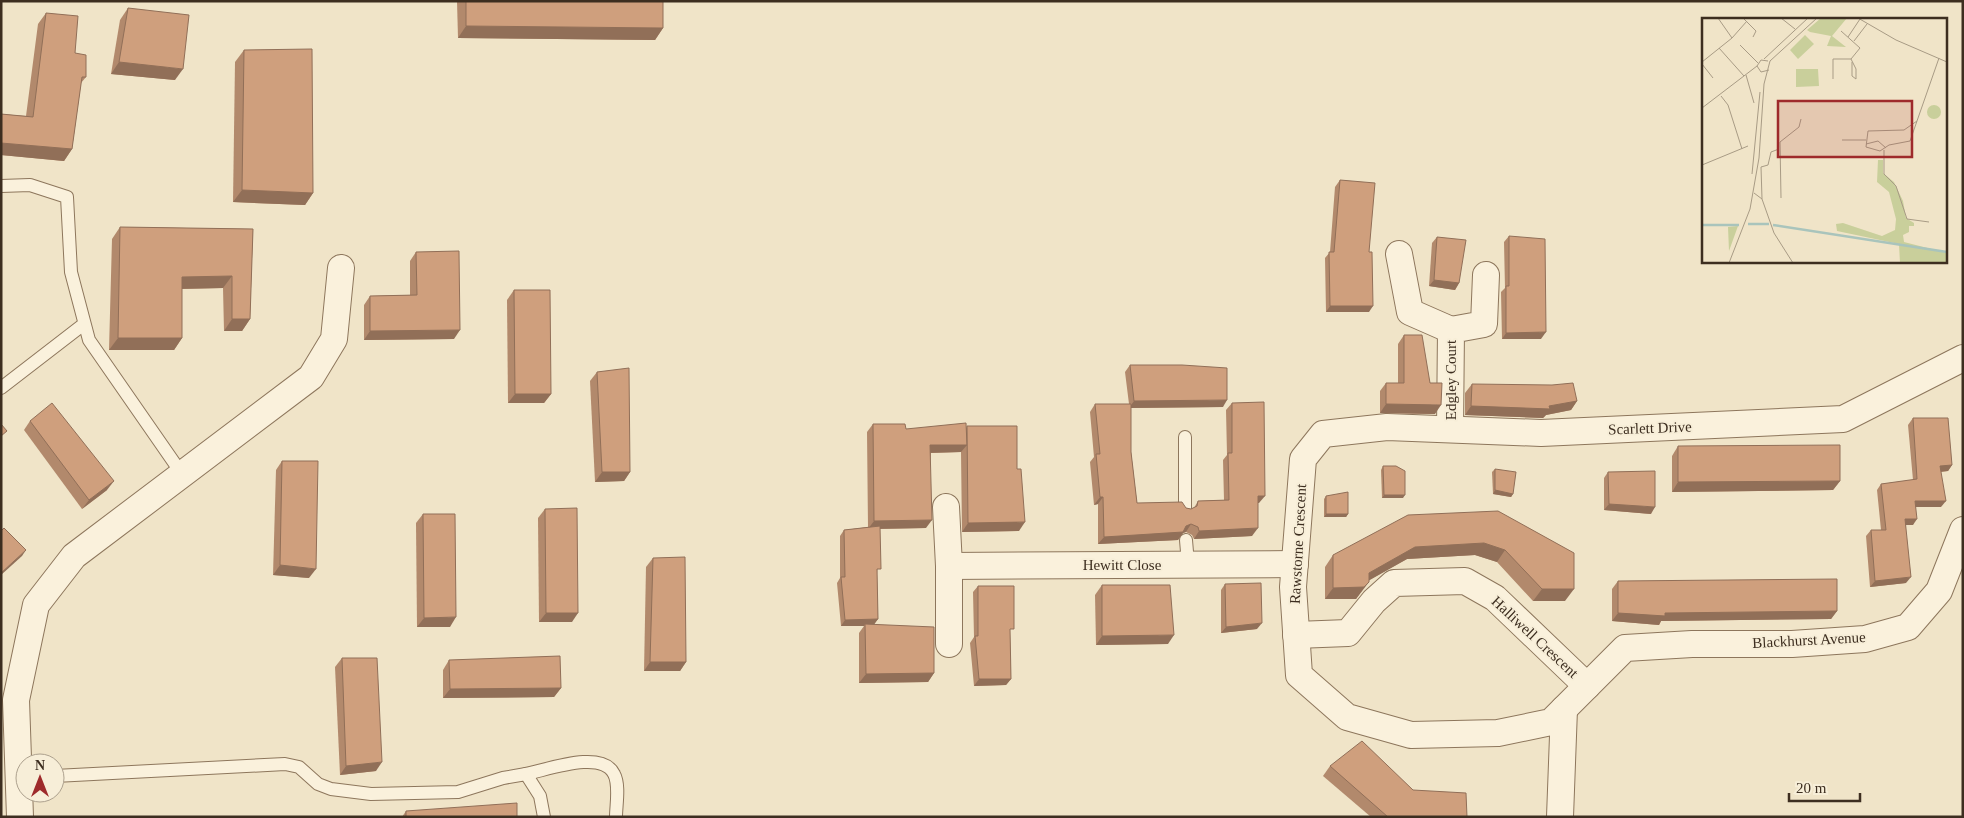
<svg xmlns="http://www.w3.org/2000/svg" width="1964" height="818" viewBox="0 0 1964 818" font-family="'Times New Roman',serif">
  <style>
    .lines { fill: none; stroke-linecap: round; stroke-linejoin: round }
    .lane-casing { stroke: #8d765c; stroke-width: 14 }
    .street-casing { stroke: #8d765c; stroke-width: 28 }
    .lane { stroke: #faf1dc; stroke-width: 12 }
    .street { stroke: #faf1dc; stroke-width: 26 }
    .wall { fill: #b2896c }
    .shaded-wall { fill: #916f58 }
    .building { fill: #cf9f7d; stroke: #916f58 }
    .labels { text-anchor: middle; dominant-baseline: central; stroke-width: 4; stroke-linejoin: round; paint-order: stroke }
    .street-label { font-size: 15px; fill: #3d2e20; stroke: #f7eed8 }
    .inset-river { fill: none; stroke: #a9c4bc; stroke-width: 2.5 }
    .inset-road { fill: none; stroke: #a89b85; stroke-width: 1 }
    .view { fill: #9e2a2b; fill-opacity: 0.15; stroke: #9e2a2b; stroke-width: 2.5 }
    .inset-edge { fill: none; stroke: #3d2e20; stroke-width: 2.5 }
  </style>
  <rect width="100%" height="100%" fill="#f0e4c8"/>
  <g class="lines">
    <g class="lane-casing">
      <g id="lane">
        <path d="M1 186 30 185 67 197 71 272 89 340 182 474"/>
        <path d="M1 388 84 324"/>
        <path d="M1185 437V509"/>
        <path d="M1186 540 1188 564"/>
        <path d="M526 774C547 770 602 749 614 774 620 785 616 805 616 817"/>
        <path d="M55 776 285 764 299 767 318 784 331 789 371 794 458 792 503 778 526 774 540 796 544 817"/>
      </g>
    </g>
    <g class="street-casing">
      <g id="street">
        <path d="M1399 254 1410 312 1451 330"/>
        <path d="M1963 358 1843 419 1541 433 1387 427 1323 434 1303 459 1293 587 1299 675 1347 717 1411 735 1498 733 1551 722 1625 648 1692 644H1792L1865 639 1908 627 1939 591 1963 530"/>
        <path d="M1450 429 1451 330 1484 324 1486 275"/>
        <path d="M946 507 949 566V644"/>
        <path d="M949 566 1295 564"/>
        <path d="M1296 635 1348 633 1374 601 1394 583 1465 581 1495 598 1587 686"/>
        <path d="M20 817 16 700 36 605 74 556 311 377 334 339 341 268"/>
        <path d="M1560 817 1564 709"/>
      </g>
    </g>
    <use href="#lane" class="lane"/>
    <use href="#street" class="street"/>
  </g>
  <g class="wall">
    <path d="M457 1H663V28L655 40 458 38Z"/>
    <path d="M128 8 175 80 111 74 120 20Z"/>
    <path d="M46 13 75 53 86 77 81 83 72 149 64 161 1 155V114L26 116 38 24Z"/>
    <path d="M244 50 313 193 305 205 233 202 235 62Z"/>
    <path d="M1340 180 1369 252V312H1326L1325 258 1330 252 1335 187Z"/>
    <path d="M120 227 253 229 250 319 242 331H224L223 288 182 289V338L174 350H109L112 239Z"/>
    <path d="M1509 236 1541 339H1502L1501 292 1505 288 1504 242Z"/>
    <path d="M1437 237 1459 283 1455 290 1429 286 1432 243Z"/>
    <path d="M416 252 454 339 364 340V305L370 296 410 295V261Z"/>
    <path d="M514 290 551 394 544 403H508L507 300Z"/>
    <path d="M1404 335 1435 414 1380 413V391L1386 383H1398V344Z"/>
    <path d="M1130 365 1223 407 1131 408V452L1137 503 1186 508 1191 509 1194 508 1198 501 1224 500 1223 460 1227 455 1226 410 1232 403 1259 503H1258L1252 536 1194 539 1192 535 1186 532 1183 533 1178 540 1098 544V504L1094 505 1090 462 1094 457 1090 412 1095 404H1129L1125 372Z"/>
    <path d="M597 372 630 472 624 481 595 482 590 381Z"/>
    <path d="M1472 384 1577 401 1571 410 1546 415 1543 418 1465 415V393Z"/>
    <path d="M1913 418 1952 465 1948 471 1941 472V507H1916L1913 525H1906V583L1870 587 1866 536 1871 530H1881L1877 490 1881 484 1913 480 1908 425Z"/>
    <path d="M30 421 107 490 82 509 24 430Z"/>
    <path d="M873 424 906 429 966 427 1017 469 1019 531 962 532 961 452 931 453 926 528 880 529 877 574 878 619 874 624 934 673 928 682 859 683V633L864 626H841L837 583 840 578V536L844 530 868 527 867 432Z"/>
    <path d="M1678 446 1840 481 1833 490 1672 492V456Z"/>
    <path d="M282 461 309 578 273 575 276 470Z"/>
    <path d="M1383 466 1403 498H1382L1381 470Z"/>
    <path d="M1495 469 1513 494 1511 497 1493 494 1492 472Z"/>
    <path d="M1608 472 1651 514 1604 510V478Z"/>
    <path d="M1326 496 1348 514 1346 517H1324V499Z"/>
    <path d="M545 509 572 622H539L538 518Z"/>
    <path d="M1498 511 1565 601H1533L1497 562 1475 555 1407 559 1369 580 1356 599H1325V567L1333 555Z"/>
    <path d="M423 514 450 627H417L416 523Z"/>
    <path d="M653 558 686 662 680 671H644L646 567Z"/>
    <path d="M1618 581 1837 611 1831 619 1661 621 1659 625 1612 621V589Z"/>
    <path d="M1225 584 1257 629 1221 633V590Z"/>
    <path d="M1102 585 1168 644 1096 645 1095 595Z"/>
    <path d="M978 586 1010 634 1011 679 1006 685 974 686 970 643 974 637 973 592Z"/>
    <path d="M342 658 376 771 340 775 335 667Z"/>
    <path d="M449 660 561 688 554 697 443 698V670Z"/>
    <path d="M1330 766 1413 790 1467 817H1371L1323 776Z"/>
    <path d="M406 811 517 817H402Z"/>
  </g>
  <g class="shaded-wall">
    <path d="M466 26 663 28 655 40 458 38Z"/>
    <path d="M119 62 183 69 175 80 111 74Z"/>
    <path d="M1 143 72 149 64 161 1 155Z"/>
    <path d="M242 190 313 193 305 205 233 202Z"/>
    <path d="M232 276 223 288 173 289 182 277Z"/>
    <path d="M1434 280 1459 283 1455 290 1429 286Z"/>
    <path d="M1330 306H1373L1369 312H1326Z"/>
    <path d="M232 319H250L242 331H224Z"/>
    <path d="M460 330 454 339 364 340 370 331Z"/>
    <path d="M1546 332 1541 339H1502L1506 333Z"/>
    <path d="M118 338H182L174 350H109Z"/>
    <path d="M515 394H551L544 403H508Z"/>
    <path d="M1227 400 1223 407 1129 408 1134 401Z"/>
    <path d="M1577 401 1571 410 1546 415 1543 418 1465 415 1471 406H1549Z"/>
    <path d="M1386 404 1441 405 1435 414 1380 413Z"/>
    <path d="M930 445H967L961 452 925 453Z"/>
    <path d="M1952 465 1948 471 1936 472 1940 466Z"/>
    <path d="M602 472H630L624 481 595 482Z"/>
    <path d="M114 481 107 490 82 509 89 500Z"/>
    <path d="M1840 481 1833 490 1672 492 1678 482Z"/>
    <path d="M1495 490 1513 494 1511 497 1493 494Z"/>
    <path d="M1384 495H1405L1403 498H1382Z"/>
    <path d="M1258 496H1265L1259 503H1252Z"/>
    <path d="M1100 497H1103L1098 504 1094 505Z"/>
    <path d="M1915 501H1946L1941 507H1911Z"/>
    <path d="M1609 504 1655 507 1651 514 1604 510Z"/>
    <path d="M1326 514H1348L1346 517H1324Z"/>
    <path d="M1905 519H1917L1913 525H1901Z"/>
    <path d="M932 520 926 528 868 529 874 521Z"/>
    <path d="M1025 522 1019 531 962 532 968 523Z"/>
    <path d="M1191 524 1186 532 1183 533 1178 540 1098 544 1104 537 1186 526Z"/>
    <path d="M1258 528 1252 536 1194 539 1199 531Z"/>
    <path d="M1484 543 1505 550 1497 562 1475 555 1407 559 1361 585 1369 573 1415 547Z"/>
    <path d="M26 550 22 556 1 575V573Z"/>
    <path d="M280 565 316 569 309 578 273 575Z"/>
    <path d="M1911 577 1906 583 1870 587 1875 581Z"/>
    <path d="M1369 582 1356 599H1325L1333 588Z"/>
    <path d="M1542 589H1574L1565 601H1533Z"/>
    <path d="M1837 611 1831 619 1661 621 1659 625 1612 621 1618 613Z"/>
    <path d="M546 613H578L572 622H539Z"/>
    <path d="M456 617 450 627H417L424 618Z"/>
    <path d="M878 619 873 626 865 624 864 626H841L845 620Z"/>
    <path d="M1262 623 1257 629 1221 633 1226 627Z"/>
    <path d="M1174 635 1168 644 1096 645 1102 636Z"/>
    <path d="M650 662H686L680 671H644Z"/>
    <path d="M934 673 928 682 859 683 866 674Z"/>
    <path d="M979 679H1011L1006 685 974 686Z"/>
    <path d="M561 688 554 697 443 698 450 689Z"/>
    <path d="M382 762 376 771 340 775 346 766Z"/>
  </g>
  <g class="building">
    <path d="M466 1H663V28L466 26Z"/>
    <path d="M128 8 189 15 183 69 119 62Z"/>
    <path d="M46 13 78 16 75 53 86 55V77H82L72 149 1 143V114L33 117Z"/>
    <path d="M312 49 313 193 242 190 244 50Z"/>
    <path d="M1340 180 1375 183 1369 252H1372L1373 306H1330L1329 252H1334Z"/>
    <path d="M120 227 253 229 250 319H232V276L182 277V338H118Z"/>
    <path d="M1509 236 1545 239 1546 332 1506 333V286H1509Z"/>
    <path d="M1437 237 1466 240 1459 283 1434 280Z"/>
    <path d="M459 251 460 330 370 331V296L417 295 416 252Z"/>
    <path d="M514 290H550L551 394H515Z"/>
    <path d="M1404 335H1422L1430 383H1442L1441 405 1386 404V383H1404Z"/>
    <path d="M1130 365H1182L1227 368V400L1134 401Z"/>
    <path d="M629 368 630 472H602L597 372Z"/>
    <path d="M1573 383 1577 401 1549 406 1550 409 1471 406 1472 384 1552 385Z"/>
    <path d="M1264 402 1265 496H1258V528L1199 531 1198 527 1191 524 1186 526 1183 532 1104 537 1103 497H1100L1096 454H1100L1095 404H1131V452L1137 503 1182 502 1186 508 1191 509 1197 506 1198 501 1229 500 1228 453H1232V403Z"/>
    <path d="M52 403 114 481 89 500 30 421Z"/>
    <path d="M1913 418H1948L1952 465 1940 466 1946 501H1915L1917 519H1905L1911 577 1875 581 1871 530H1886L1881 484 1917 479Z"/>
    <path d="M966 423 967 445H930L932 520 874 521 873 424H905L906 429Z"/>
    <path d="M1 424 7 431 1 436Z"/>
    <path d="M967 426H1017V469H1021L1025 522 968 523Z"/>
    <path d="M1840 445V481L1678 482V446Z"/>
    <path d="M282 461H318L316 569 280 565Z"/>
    <path d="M1383 466H1396L1405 471V495H1384Z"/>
    <path d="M1495 469 1516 472 1513 494 1495 490Z"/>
    <path d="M1655 471V507L1609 504 1608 472Z"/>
    <path d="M1348 492V514H1326V496Z"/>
    <path d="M577 508 578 613H546L545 509Z"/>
    <path d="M1498 511 1574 553V589H1542L1505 550 1484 543 1415 547 1369 573V582L1364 587 1333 588V555L1408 515Z"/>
    <path d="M423 514H455L456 617 424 618Z"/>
    <path d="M880 526 881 569H877L878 619 845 620 841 577H845L844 530Z"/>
    <path d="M4 528 26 550 1 573V531Z"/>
    <path d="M685 557 686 662H650L653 558Z"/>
    <path d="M1837 579V611L1665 613V616L1618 613V581Z"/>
    <path d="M1261 583 1262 623 1226 627 1225 584Z"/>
    <path d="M1102 585H1170L1174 635 1102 636Z"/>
    <path d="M978 586H1014V629H1010L1011 679H979L975 636H978Z"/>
    <path d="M865 624 934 627V673L866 674Z"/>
    <path d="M560 656 561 688 450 689 449 660Z"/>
    <path d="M342 658H377L382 762 346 766Z"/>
    <path d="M1362 741 1413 790 1466 793 1467 817H1388L1330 766Z"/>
    <path d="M517 803V817H406V811Z"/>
  </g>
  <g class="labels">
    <g class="street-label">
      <text transform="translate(1451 380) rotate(-90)">Edgley Court</text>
      <text transform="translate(1650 428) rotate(-2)">Scarlett Drive</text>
      <text transform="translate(1298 544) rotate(-87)">Rawstorne Crescent</text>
      <text x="1122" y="565">Hewitt Close</text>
      <text transform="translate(1535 637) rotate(43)">Halliwell Crescent</text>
      <text transform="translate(1809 640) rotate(-3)">Blackhurst Avenue</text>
    </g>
  </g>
  <g transform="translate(1702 18)">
    <rect width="245" height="245" fill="#f0e4c8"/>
    <path d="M119 0H145L130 18 144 29 125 28 129 18 108 14 105 12ZM103 17 112 26 96 41 88 32ZM94 51H116L117 68 94 69ZM225 94a7 7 0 1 1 14 0a7 7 0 1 1-14 0ZM176 142H181V155L192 164 201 183 204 200 212 205V208H207V214L201 217 202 224 245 235V245H198L197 226 135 213 134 206 141 205 180 218 193 212 194 201 187 174 175 164ZM36 208 27 233 26 209Z" fill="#c9cf9b"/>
    <path class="inset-river" d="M46 206H67M0 207H37M71 207 245 234"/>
    <path class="inset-road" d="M41 0 54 13 51 19M79 0 93 11M156 0 194 22 245 44M146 19 158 1M30 20 45 3M152 23 165 6M38 27 56 45M17 30 42 58M62 41 106 0M149 41 154 51V61L150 58V44M66 43 59 42 55 48 59 54 67 52M0 44 30 20 16 0M0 46 11 60M44 57 52 85M131 61V41H149L158 30 139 13M19 78 26 87 40 131M0 90 55 48M215 103 202 112 166 113 164 129 178 133 187 127 208 123 237 40M140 122H164M164 126 176 123 184 130M182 132V156L194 168 205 201 227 204M0 147 46 128M50 156 58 74M52 175 60 181 72 215 91 245M79 180 78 124 97 109 99 101M60 181 59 149 66 147 69 134 77 131M27 245 48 191 57 140 62 66 68 43 115 0"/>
    <path class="view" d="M76 83H210V139H76Z"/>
    <rect width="245" height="245" class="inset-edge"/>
  </g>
  <rect width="1964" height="818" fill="none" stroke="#3d2e20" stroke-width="5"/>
  <g transform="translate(40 778)"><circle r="24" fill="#f7eed8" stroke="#ada18e"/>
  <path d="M0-4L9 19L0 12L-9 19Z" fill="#9e2a2b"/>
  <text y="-8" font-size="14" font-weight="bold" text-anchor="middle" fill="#3d2e20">N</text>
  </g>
  <path d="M1789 793v8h71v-8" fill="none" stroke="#3d2e20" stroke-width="2.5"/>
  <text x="1796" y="793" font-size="15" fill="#3d2e20" stroke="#f7eed8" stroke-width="4" paint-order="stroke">20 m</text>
</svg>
